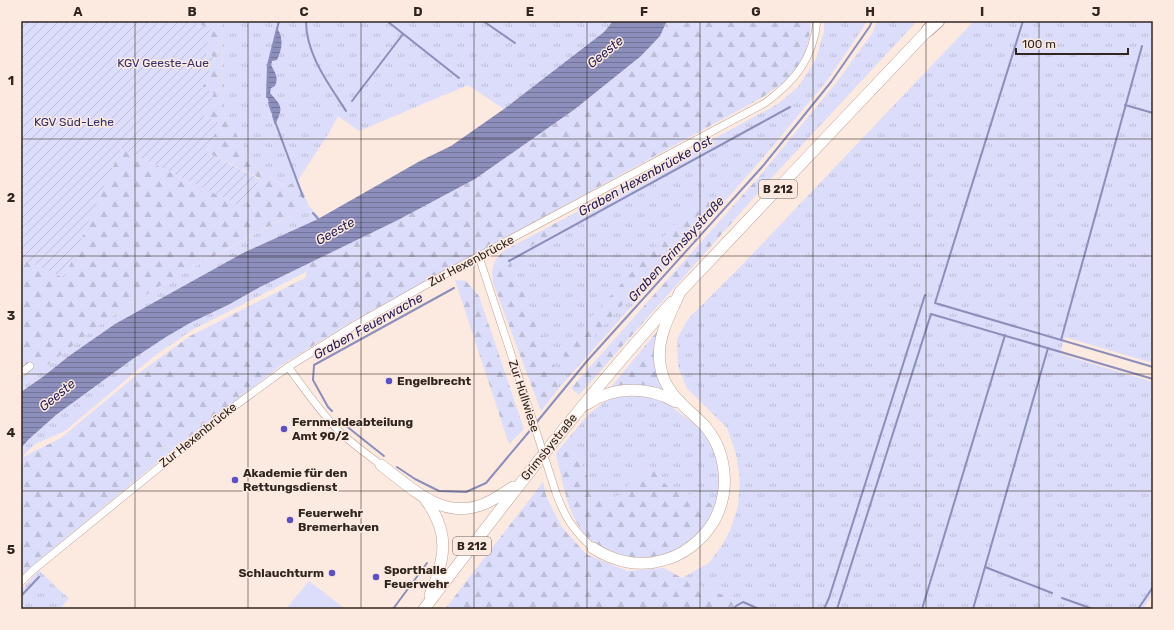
<svg xmlns="http://www.w3.org/2000/svg" width="1174" height="630" viewBox="0 0 1174 630" font-family="Rubik,sans-serif">
  <style>
    .grass { fill: url(#grass-tufts) }
    .forest { fill: url(#forest-firs) }
    .park { fill: #dbddfa }
    .garden { fill: url(#garden-furrows) }
    .water { fill: url(#water-rules) }
    .lines { fill: none; stroke-linecap: round; stroke-linejoin: round }
    .stream { stroke: #8c8ebb; stroke-width: 2 }
    .minor-casing { stroke: #c0a395; stroke-width: 8 }
    .trunk-casing { stroke: #c0a395; stroke-width: 12 }
    .motorway-casing { stroke: #c0a395; stroke-width: 14 }
    .minor { stroke: #fff; stroke-width: 7 }
    .trunk { stroke: #fff; stroke-width: 11 }
    .motorway { stroke: #fff; stroke-width: 12 }
    .minor-bridge-casing { stroke: #c0a395; stroke-width: 8; stroke-linecap: butt }
    .minor-bridge { stroke: #fff; stroke-width: 7 }
    .grid { fill: none; stroke: #30251f; stroke-width: 1; stroke-opacity: 0.55 }
    .poi-dot { fill: #5b50c8; stroke: #fce9e0; stroke-width: 1.5 }
    .labels { text-anchor: middle; dominant-baseline: central; stroke-width: 3; stroke-linejoin: round; paint-order: stroke }
    .shield { fill: #fce9e0; stroke: #6d6059; stroke-width: 1 }
    .shield-label { font-size: 11px; font-weight: bold; fill: #30251f }
    .park-label { font-size: 12px; fill: #33316a; stroke: #fce9e0 }
    .street-label { font-size: 12px; fill: #30251f; stroke: #fce9e0 }
    .poi-label { font-size: 12px; font-weight: bold; fill: #30251f; stroke: #fce9e0; text-anchor: start }
    .water-label { font-size: 13px; font-style: italic; fill: #241f57; stroke: #fce9e0 }
    .neatline { fill: none; stroke: #30251f; stroke-width: 1.5 }
    .grid-label { font-size: 13px; text-anchor: middle; font-weight: bold; fill: #30251f }
  </style>
  <defs>
    <pattern id="grass-tufts" width="24" height="20" patternUnits="userSpaceOnUse"><rect width="24" height="20" fill="#dbddfa"/><path d="M3 7l-1-3M5 7V3M7 7l1-3M15 17l-1-3M17 17v-4M19 17l1-3" fill="none" stroke="#bcbed6"/></pattern>
    <pattern id="forest-firs" width="22" height="20" patternUnits="userSpaceOnUse"><rect width="22" height="20" fill="#dbddfa"/><path d="M5 1l3.5 6h-7zM16 11l3.5 6h-7z" fill="#bcbed6"/></pattern>
    <pattern id="garden-furrows" width="10" height="10" patternUnits="userSpaceOnUse"><rect width="10" height="10" fill="#dbddfa"/><path d="M-1 1l2-2M0 10L10 0M9 11l2-2" fill="none" stroke="#bcbed6"/></pattern>
    <pattern id="water-rules" width="6" height="5" patternUnits="userSpaceOnUse"><rect width="6" height="5" fill="#8c8ebb"/><path d="M0 2.5h6" fill="none" stroke="#737497"/></pattern>
  </defs>
  <rect width="100%" height="100%" fill="#fce9e0"/>
  <g class="grass">
    <path d="M222 21H613L604 32 504 109 468 85 359 131 338 116 329 133 298 180 287 187 257 170 223 111Z"/>
    <path d="M824 21H866L863 28 826 82 762 159 559 388 552 356 512 268 510 257 696 155 695 149 778 104 799 86 816 59 824 31Z"/>
    <path d="M877 21H917L765 185 758 178 836 83 873 32Z"/>
    <path d="M974 21H1136L1153 23V363L1065 337 1060 354 1153 382V587L1151 596 1143 609H757L682 578 709 563 723 544 731 528 738 506 740 479 736 454 727 428 687 388 678 367 677 339 688 319 742 265Z"/>
    <path d="M309 206 320 218 243 253 115 324 69 356 44 376 21 392V378L36 367 49 364 102 323 158 287 253 235Z"/>
    <path d="M309 263 306 272 192 330 153 357 65 431 35 444 21 458V448L28 439 56 415 134 358 166 337 190 323 228 305 260 287Z"/>
    <path d="M624 395H647L664 401 697 426 710 441 719 461 721 481 716 508 692 495 670 489 649 465 638 472 621 495 602 501 590 485 584 467 570 451 556 456V453L588 415 605 401Z"/>
    <path d="M39 570 59 590 69 598 60 609H21V590Z"/>
  </g>
  <g class="forest">
    <path d="M196 21H222L223 111 257 170 286 187 298 180 309 206 252 235 158 287 102 323 49 364 36 367 21 378V258L64 278 121 148 245 208 259 178 206 152 220 123 204 116 202 88 215 57 203 52Z"/>
    <path d="M668 21H811C810 38 806 58 795 71 789 80 772 90 763 97L353 321 283 364 171 451 31 567 21 577V458L61 438 139 373 190 336 305 278 309 263 398 220 475 179 575 109 641 56 660 36Z"/>
    <path d="M695 149 697 154 510 257 512 268 552 356 559 388 541 411 493 283C491 268 493 260 505 250Z"/>
    <path d="M758 178 765 185 579 395 571 388Z"/>
    <path d="M701 195 712 205 570 363 560 352Z"/>
    <path d="M455 280 466 281 479 296 524 429 509 444Z"/>
    <path d="M659 329C655 356 650 370 667 394L606 393Z"/>
    <path d="M569 450 584 467 590 485 602 501 621 495 638 472 649 465 670 489 692 495 708 502 716 508C711 516 706 527 700 534 668 569 607 569 580 528 566 508 563 480 556 456Z"/>
    <path d="M543 482 547 498 561 526 586 554 627 571 664 568 682 578 757 609H445Z"/>
  </g>
  <path class="park" d="M309 581 345 609H286Z"/>
  <path class="garden" d="M21 21H196V22L213 31 203 52 215 57 202 88 214 93 204 116 220 123 206 152 259 179 245 208 121 148 64 278 21 258Z"/>
  <g class="water">
    <path d="M613 21H667L660 36 641 56 575 109 475 179 398 220 260 287 228 305 190 323 166 337 134 358 56 415 29 439 21 448V392L44 376 69 356 115 324 243 253 318 219 420 161 451 146 504 109 604 32Z"/>
    <path d="M277 28C284 39 282 49 277 60L272 61 271 65C275 73 279 77 275 86L271 88 270 93C283 107 283 108 275 125L267 96 268 65Z"/>
  </g>
  <g class="lines">
    <g class="stream">
      <path d="M306 21C306 55 329 84 346 111"/>
      <path d="M387 21 459 78"/>
      <path d="M483 21 515 43"/>
      <path d="M1023 21 935 303 1153 367"/>
      <path d="M267 97 268 65 279 21"/>
      <path d="M352 101 403 34"/>
      <path d="M269 103 272 112"/>
      <path d="M1125 105 1153 113"/>
      <path d="M273 116 303 197"/>
      <path d="M313 213 320 221"/>
      <path d="M509 261 790 107"/>
      <path d="M1061 340 1142 46"/>
      <path d="M332 411 328 407 313 380 314 365 454 288"/>
      <path d="M536 423 587 361 762 167 831 82 870 26 872 21"/>
      <path d="M345 425 384 456"/>
      <path d="M397 467 415 479 439 491 466 492 486 483 533 427"/>
      <path d="M985 567 1048 348"/>
      <path d="M21 596 39 577"/>
      <path d="M1062 598 1093 609"/>
      <path d="M393 609 427 563"/>
      <path d="M734 609 736 606 743 602 759 609"/>
      <path d="M824 609 829 598 925 295"/>
      <path d="M837 609 931 314 1153 379"/>
      <path d="M922 609 1005 335"/>
      <path d="M973 609 985 567 1052 593"/>
      <path d="M1138 609 1153 587"/>
    </g>
    <g class="minor-casing">
      <g id="minor">
        <path d="M479 257 521 384"/>
        <path d="M288 367C305 389 321 414 342 434 354 445 368 455 381 465"/>
        <path d="M21 373 30 366"/>
        <path d="M556 493C565 518 574 531 593 548"/>
        <path d="M21 582 32 571 232 408 288 367 355 325 447 273 765 103C795 81 813 59 817 21"/>
      </g>
    </g>
    <g class="trunk-casing">
      <g id="trunk">
        <path d="M587 404C613 386 649 386 676 402"/>
        <path d="M381 465C412 488 442 521 484 504 494 500 504 493 513 487"/>
        <path d="M425 499C451 533 445 559 430 595"/>
        <path d="M593 548C613 561 637 567 660 561 683 556 702 541 714 521 731 490 727 450 703 424 684 405 664 393 660 364 656 338 670 315 680 292L928 30"/>
        <path d="M424 609C504 504 584 399 672 302"/>
      </g>
    </g>
    <g class="motorway-casing">
      <path id="motorway" d="M928 30 938 21"/>
    </g>
    <use href="#minor" class="minor"/>
    <use href="#trunk" class="trunk"/>
    <use href="#motorway" class="motorway"/>
    <g class="minor-bridge-casing">
      <path id="minor-bridge" d="M521 384 556 493"/>
    </g>
    <use href="#minor-bridge" class="minor-bridge"/>
  </g>
  <path class="grid" d="M135 21V609M248 21V609M361 21V609M474 21V609M587 21V609M700 21V609M813 21V609M926 21V609M1039 21V609M21 139H1153M21 256H1153M21 374H1153M21 491H1153"/>
  <g class="poi-dot">
    <circle cx="389" cy="381" r="4"/>
    <circle cx="284" cy="429" r="4"/>
    <circle cx="235" cy="480" r="4"/>
    <circle cx="290" cy="520" r="4"/>
    <circle cx="332" cy="573" r="4"/>
    <circle cx="376" cy="577" r="4"/>
  </g>
  <g class="labels">
    <g class="shield">
      <rect x="759" y="180" width="38" height="18" rx="3"/>
      <rect x="453" y="537" width="38" height="18" rx="3"/>
    </g>
    <g class="shield-label">
      <text x="778" y="189">B 212</text>
      <text x="472" y="546">B 212</text>
    </g>
    <g class="park-label">
      <text x="163" y="63">KGV Geeste-Aue</text>
      <text x="74" y="122">KGV Süd-Lehe</text>
    </g>
    <g class="street-label">
      <text transform="translate(471 261) rotate(-28)">Zur Hexenbrücke</text>
      <text transform="translate(524 396) rotate(72)">Zur Hüllwiese</text>
      <text transform="translate(198 435) rotate(-39)">Zur Hexenbrücke</text>
      <text transform="translate(549 447) rotate(-51)">Grimsbystraße</text>
    </g>
    <g class="poi-label">
      <text x="397" y="381">Engelbrecht</text>
      <text x="292" y="422">Fernmeldeabteilung<tspan x="292" dy="14">Amt 90/2</tspan></text>
      <text x="243" y="473">Akademie für den<tspan x="243" dy="14">Rettungsdienst</tspan></text>
      <text x="298" y="513">Feuerwehr<tspan x="298" dy="14">Bremerhaven</tspan></text>
      <text x="384" y="570">Sporthalle<tspan x="384" dy="14">Feuerwehr</tspan></text>
      <text x="324" y="573" text-anchor="end">Schlauchturm</text>
    </g>
    <g class="water-label">
      <text transform="translate(605 52) rotate(-39)">Geeste</text>
      <text transform="translate(645 176) rotate(-29)">Graben Hexenbrücke Ost</text>
      <text transform="translate(335 231) rotate(-29)">Geeste</text>
      <text transform="translate(676 249) rotate(-48)">Graben Grimsbystraße</text>
      <text transform="translate(368 326) rotate(-29)">Graben Feuerwache</text>
      <text transform="translate(57 395) rotate(-39)">Geeste</text>
    </g>
  </g>
  <rect width="1174" height="630" fill="none" stroke="#fce9e0" stroke-width="44"/>
  <path d="M1016 48v6h112v-6" fill="none" stroke="#30251f" stroke-width="2"/>
  <text x="1022" y="48" font-size="12" fill="#30251f" stroke="#fce9e0" stroke-width="3" paint-order="stroke">100 m</text>
  <rect x="22" y="22" width="1130" height="586" class="neatline"/>
  <g class="grid-label">
    <text x="78" y="16">A</text>
    <text x="192" y="16">B</text>
    <text x="304" y="16">C</text>
    <text x="418" y="16">D</text>
    <text x="530" y="16">E</text>
    <text x="644" y="16">F</text>
    <text x="756" y="16">G</text>
    <text x="870" y="16">H</text>
    <text x="982" y="16">I</text>
    <text x="1096" y="16">J</text>
    <text x="11" y="85">1</text>
    <text x="11" y="202">2</text>
    <text x="11" y="320">3</text>
    <text x="11" y="437">4</text>
    <text x="11" y="554">5</text>
  </g>
</svg>
